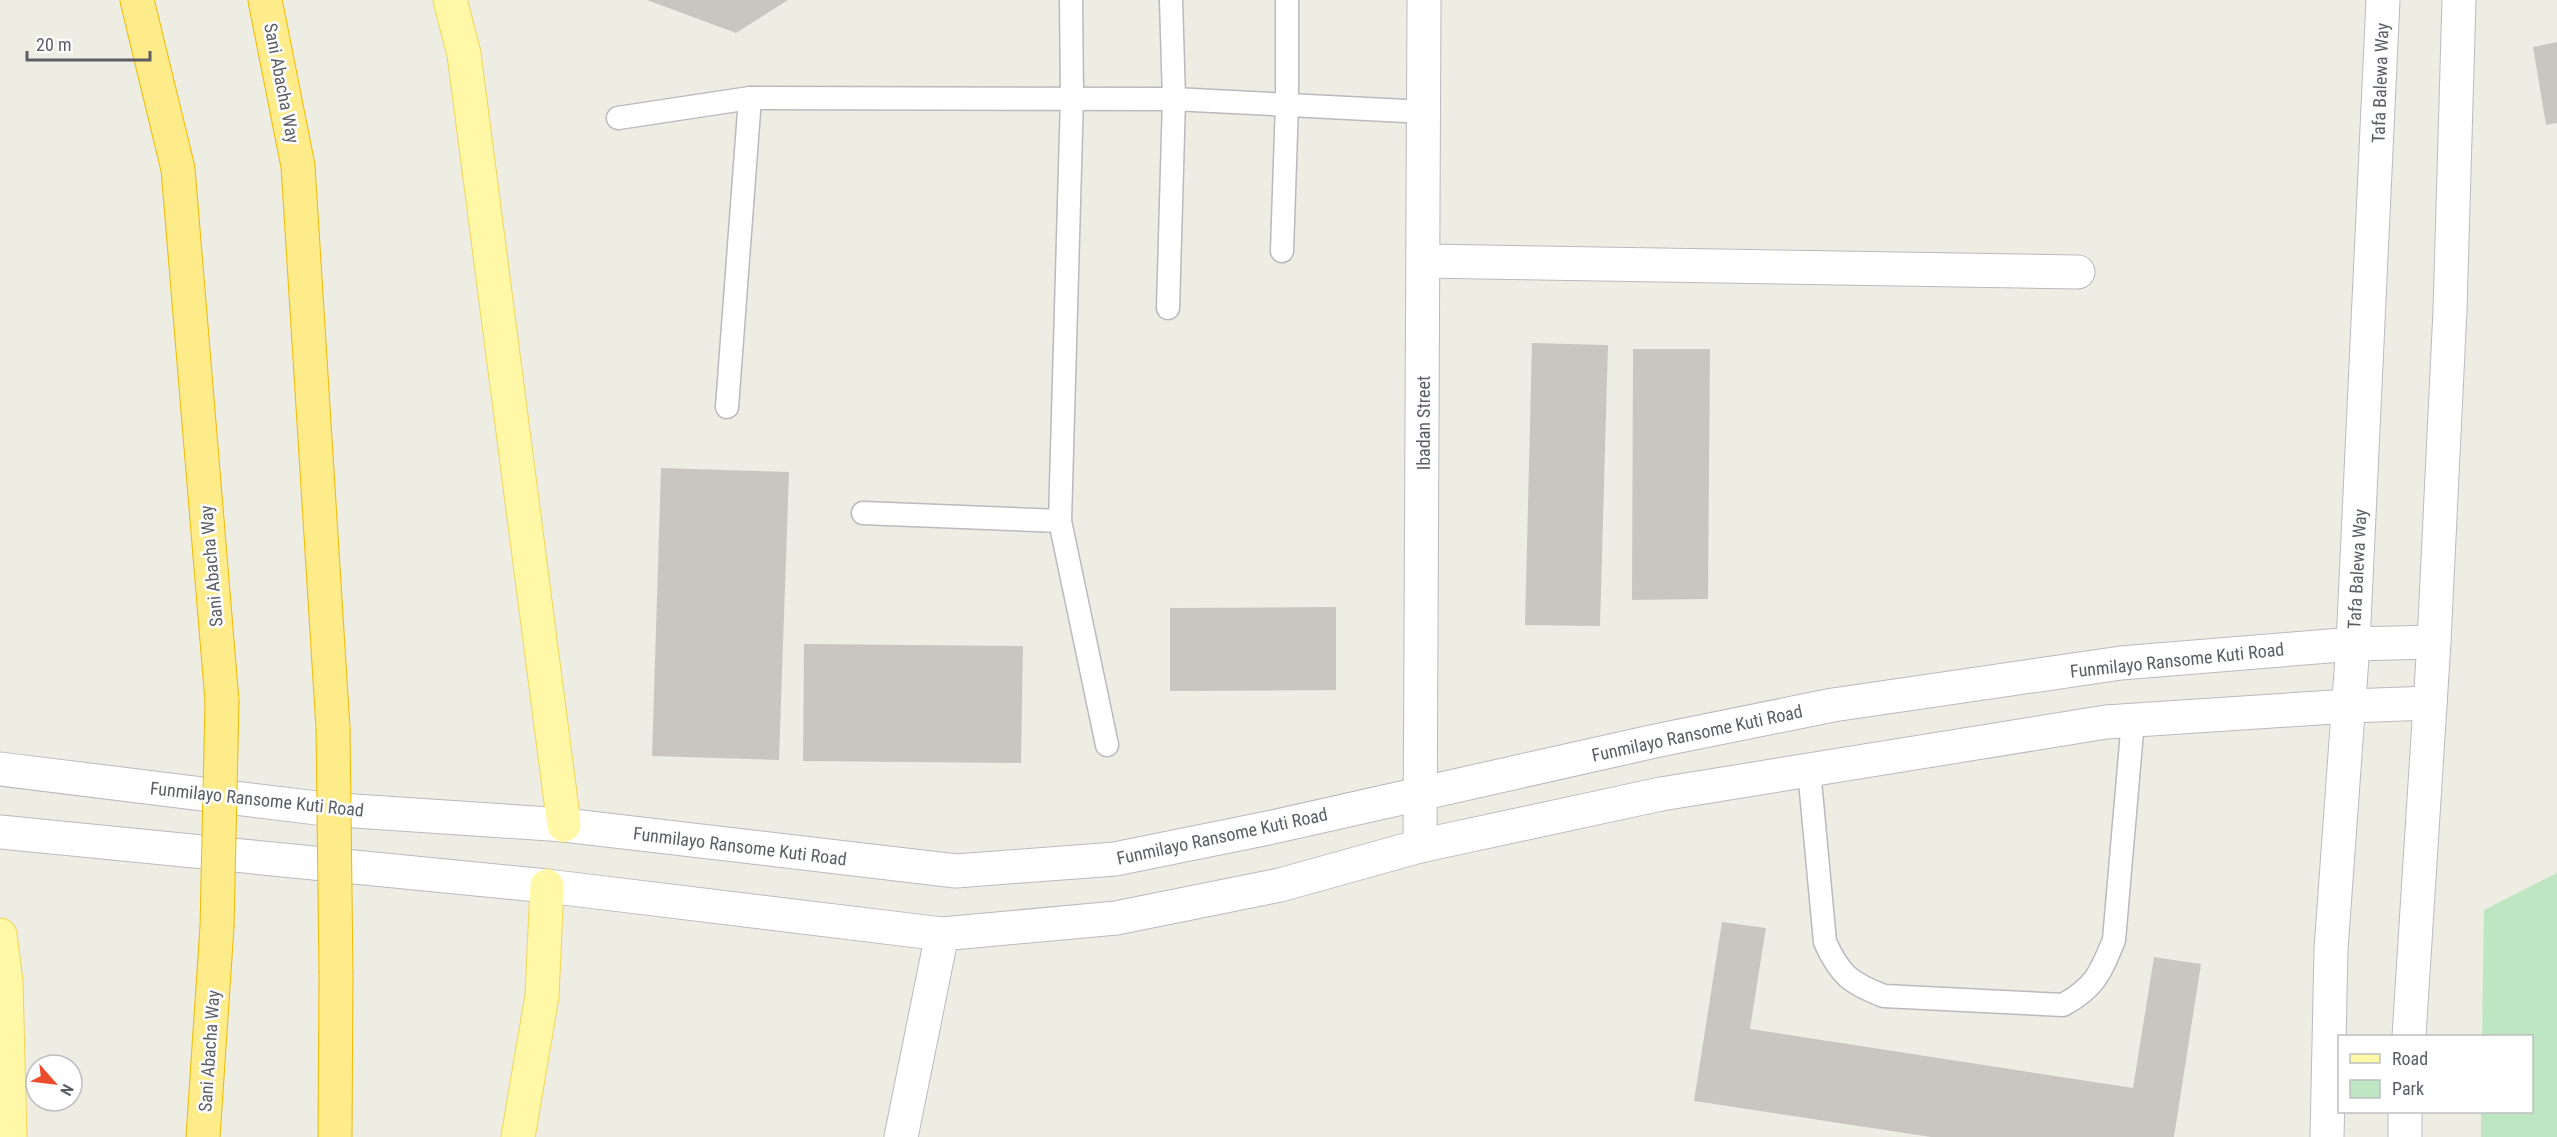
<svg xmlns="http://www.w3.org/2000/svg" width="2557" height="1137" viewBox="0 0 2557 1137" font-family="'Roboto Condensed',sans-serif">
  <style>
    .green { fill: #bfe6c2 }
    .building { fill: #c9c6c0 }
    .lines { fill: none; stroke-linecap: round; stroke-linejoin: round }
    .service-casing { stroke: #b8babf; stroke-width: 25 }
    .minor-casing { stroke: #b8babf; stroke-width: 35 }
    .tertiary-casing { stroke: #b8babf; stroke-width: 35 }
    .secondary-casing { stroke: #b8bbc1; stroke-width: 35 }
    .primary-casing { stroke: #f2d557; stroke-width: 35 }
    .motorway-casing { stroke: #f1bb00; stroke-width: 35 }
    .service { stroke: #fff; stroke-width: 22 }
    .minor { stroke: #fff; stroke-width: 33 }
    .tertiary { stroke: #fff; stroke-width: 33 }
    .secondary { stroke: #fff; stroke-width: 33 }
    .primary { stroke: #fff9a7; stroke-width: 33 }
    .motorway { stroke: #feeb8a; stroke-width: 33 }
    .motorway-bridge-casing { stroke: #f1bb00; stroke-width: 35; stroke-linecap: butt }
    .motorway-bridge { stroke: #feeb8a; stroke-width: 33 }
    .labels { text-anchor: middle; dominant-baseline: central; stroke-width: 5; stroke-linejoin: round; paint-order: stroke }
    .street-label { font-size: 18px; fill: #5b5e64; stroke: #fff }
  </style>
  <rect width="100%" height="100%" fill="#eeede3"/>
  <path class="green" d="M2557 873V1137H2481V1112H2532V1036H2482L2484 910Z"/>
  <g class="building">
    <path d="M647 0H788L736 33Z"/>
    <path d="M2557 42V123L2546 125 2533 47Z"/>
    <path d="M1532 343 1608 345 1600 626 1525 625Z"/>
    <path d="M1633 349H1710L1708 599 1632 600Z"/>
    <path d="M661 468 789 472 779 760 652 756Z"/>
    <path d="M1336 607V690L1170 691V608Z"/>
    <path d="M804 644 1023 646 1021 763 803 761Z"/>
    <path d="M1722 922 1766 928 1750 1029 2133 1088 2154 957 2201 964 2174 1137H1931L1694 1101Z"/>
  </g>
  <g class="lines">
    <g class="service-casing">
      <g id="service">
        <path d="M618 118 750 98 1174 99 1171 0"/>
        <path d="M1282 251 1287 103V0"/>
        <path d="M1168 308 1174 99 1425 112"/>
        <path d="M727 407 750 98"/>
        <path d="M863 513 1060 521 1072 97 1071 0"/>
        <path d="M1060 521 1107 745"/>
        <path d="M1809 770 1825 942C1840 975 1850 983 1884 996L2063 1005C2095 987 2100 974 2114 940L2133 720"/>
      </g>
    </g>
    <g class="minor-casing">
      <g id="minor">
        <path d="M1424 261 2078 272"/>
        <path d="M1420 846 1424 0"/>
        <path d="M901 1137 942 934"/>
      </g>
    </g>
    <g class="tertiary-casing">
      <g id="tertiary">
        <path d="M0 769 325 809 564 825 956 871 1115 859 1268 828 1655 741 1833 705 2121 663 2353 644 2434 642"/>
        <path d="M0 832 547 886 942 934 1116 918 1280 885 1420 846 1661 794 2106 722 2349 706 2430 703"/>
      </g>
    </g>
    <g class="secondary-casing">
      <g id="secondary">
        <path d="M2409 1036 2434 642 2450 310 2459 0"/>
        <path d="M2327 1137 2331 949 2353 644 2383 0"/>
        <path d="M2405 1137V1112"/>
      </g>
    </g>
    <g class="primary-casing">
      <g id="primary">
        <path d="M450 0 464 54 564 825"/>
        <path d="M0 935 6 982 10 1137"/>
        <path d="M518 1137 542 996 547 886"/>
      </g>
    </g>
    <g class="motorway-casing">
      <g id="motorway">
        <path d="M137 0 178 169 222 701"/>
        <path d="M265 0 298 166 333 728"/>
        <path d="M203 1137 217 927"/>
        <path d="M335 1137 336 974"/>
      </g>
    </g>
    <use href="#service" class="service"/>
    <use href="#minor" class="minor"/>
    <use href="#tertiary" class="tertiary"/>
    <use href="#secondary" class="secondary"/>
    <use href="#primary" class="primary"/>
    <use href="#motorway" class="motorway"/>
    <g class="motorway-bridge-casing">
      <g id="motorway-bridge">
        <path d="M333 728 336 974"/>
        <path d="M217 927 222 701"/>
      </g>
    </g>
    <use href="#motorway-bridge" class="motorway-bridge"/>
  </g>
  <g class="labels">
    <g class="street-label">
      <text transform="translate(282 83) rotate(79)">Sani Abacha Way</text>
      <text transform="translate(2380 83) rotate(-88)">Tafa Balewa Way</text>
      <text transform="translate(1423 423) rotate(-90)">Ibadan Street</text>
      <text transform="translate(211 566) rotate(-95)">Sani Abacha Way</text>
      <text transform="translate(2357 569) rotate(-87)">Tafa Balewa Way</text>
      <text transform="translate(2177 660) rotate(-6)">Funmilayo Ransome Kuti Road</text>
      <text transform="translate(1697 733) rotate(-12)">Funmilayo Ransome Kuti Road</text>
      <text transform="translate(257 799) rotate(6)">Funmilayo Ransome Kuti Road</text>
      <text transform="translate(1222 836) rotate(-12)">Funmilayo Ransome Kuti Road</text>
      <text transform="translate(740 846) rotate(7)">Funmilayo Ransome Kuti Road</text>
      <text transform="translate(209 1051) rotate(-86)">Sani Abacha Way</text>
    </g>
  </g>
  <rect x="2338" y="1035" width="195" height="78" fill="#ffffff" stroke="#bdbfc1" stroke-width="1.5"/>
  <rect x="2350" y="1054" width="30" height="9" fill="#fff9a7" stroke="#bdbfc1" stroke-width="1.5"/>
  <text x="2392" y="1065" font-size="18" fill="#5b5e64">Road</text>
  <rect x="2350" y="1080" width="30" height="18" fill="#bfe6c2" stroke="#bdbfc1" stroke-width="1.5"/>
  <text x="2392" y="1095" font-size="18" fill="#5b5e64">Park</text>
  <g transform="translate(54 1083) rotate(118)"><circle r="28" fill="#ffffff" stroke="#bdbfc1" stroke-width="1.5"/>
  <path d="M0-4.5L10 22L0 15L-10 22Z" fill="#eb4c2c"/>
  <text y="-9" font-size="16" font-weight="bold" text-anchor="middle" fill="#5b5e64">N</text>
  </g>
  <path d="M27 51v9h123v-9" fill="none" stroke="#5b5e64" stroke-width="3"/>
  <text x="36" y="51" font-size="18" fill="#5b5e64" stroke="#ffffff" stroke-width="4.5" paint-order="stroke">20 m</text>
</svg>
